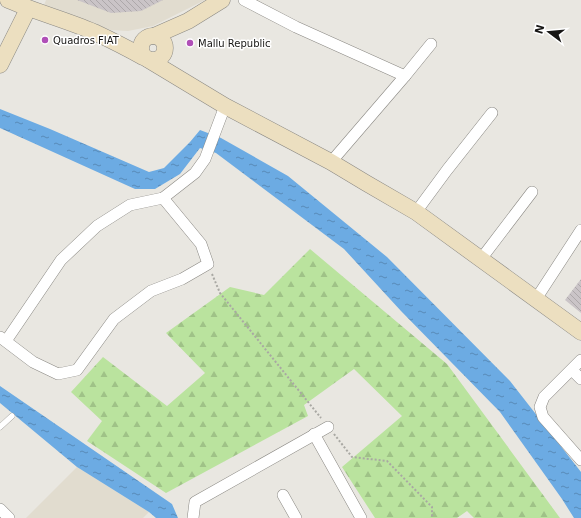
<svg xmlns="http://www.w3.org/2000/svg" width="581" height="518" viewBox="0 0 581 518" font-family="'DejaVu Sans',sans-serif">
  <style>
    .built { fill: #e1dccf }
    .forest { fill: url(#forest-firs) }
    .water { fill: url(#water-ripples) }
    .building { fill: url(#building-back-hatch) }
    .lines { fill: none; stroke-linecap: round; stroke-linejoin: round }
    .lane-casing { stroke: #8a8883; stroke-width: 6 }
    .street-casing { stroke: #8a8883; stroke-width: 12 }
    .secondary-casing { stroke: #8a8883; stroke-width: 17 }
    .path { stroke: #a9a8a3; stroke-width: 2; stroke-dasharray: 2 2; stroke-linecap: butt }
    .lane { stroke: #fff; stroke-width: 5.5 }
    .street { stroke: #fff; stroke-width: 11 }
    .secondary { stroke: #ecdfc0; stroke-width: 16 }
    .poi-dot { fill: #b04fb7; stroke: #fff; stroke-width: 1.5 }
    .labels { text-anchor: middle; dominant-baseline: central; stroke-width: 3; stroke-linejoin: round; paint-order: stroke }
    .poi-label { font-size: 10px; fill: #171614; stroke: #fff; text-anchor: start }
  </style>
  <defs>
    <pattern id="forest-firs" width="22" height="20" patternUnits="userSpaceOnUse"><rect width="22" height="20" fill="#bae39e"/><path d="M5 1l3.5 6h-7zM16 11l3.5 6h-7z" fill="#9fc287"/></pattern>
    <pattern id="water-ripples" width="26" height="14" patternUnits="userSpaceOnUse"><rect width="26" height="14" fill="#6cabe3"/><path d="M2 4q2-2 4 0t4 0M15 11q2-2 4 0t4 0" fill="none" stroke="#588ab7"/></pattern>
    <pattern id="building-back-hatch" width="6" height="6" patternUnits="userSpaceOnUse"><rect width="6" height="6" fill="#cac4c7"/><path d="M-1 5l2 2M0 0l6 6M5-1l2 2" fill="none" stroke="#ada8aa"/></pattern>
  </defs>
  <rect width="100%" height="100%" fill="#e9e7e1"/>
  <g class="built">
    <path d="M46 0H205L153 26 128 31 111 30 43 8Z"/>
    <path d="M77 467 149 512 143 518H26Z"/>
  </g>
  <path class="forest" d="M310 249 447 364 560 518H474L467 511 457 518H375L342 467 402 416 354 369 304 405 308 416 166 493 87 441 102 421 71 392 103 357 167 406 205 373 166 333 230 287 264 295Z"/>
  <g class="water">
    <path d="M0 109 50 129 149 172 164 168 190 142 200 130 221 138 288 176 387 257 510 381 581 472V518H574L562 499 500 412 401 311 344 249 216 153 200 148 180 174 155 189H135L0 128Z"/>
    <path d="M0 386 172 504 178 518H156L149 512 77 467 0 403Z"/>
  </g>
  <g class="building">
    <path d="M77 0H163L141 11 111 13Z"/>
    <path d="M581 279V313L565 300Z"/>
  </g>
  <g class="lines">
    <g class="lane-casing">
      <path id="lane" d="M0 427 12 416"/>
    </g>
    <g class="street-casing">
      <g id="street">
        <path d="M244 0 296 27 405 76"/>
        <path d="M331 162 405 76 431 44"/>
        <path d="M416 212 447 170 492 113"/>
        <path d="M481 259 532 192"/>
        <path d="M536 299 581 230"/>
        <path d="M0 337 33 362 58 374 77 370 114 319 151 291 182 279 208 264 201 244 163 198"/>
        <path d="M6 341 61 260 97 226 130 205 163 198 195 173 205 159 225 106"/>
        <path d="M581 360 544 397 540 407 543 417 581 460"/>
        <path d="M572 370 581 379"/>
        <path d="M314 434 361 518"/>
        <path d="M283 495 296 518"/>
        <path d="M0 509 9 518"/>
        <path d="M193 518 195 502 328 427"/>
      </g>
    </g>
    <g class="secondary-casing">
      <g id="secondary">
        <path d="M8 0C36 12 66 20 94 32 111 40 127 48 143 57"/>
        <circle cx="153" cy="48" r="12"/>
        <path d="M154 36 188 21 222 0"/>
        <path d="M147 59 225 106 331 162 366 183 416 212 581 332"/>
        <path d="M0 65 28 9"/>
      </g>
    </g>
    <g class="path">
      <path d="M212 274 220 293 321 418"/>
      <path d="M334 434 352 457 387 461 432 507V518"/>
    </g>
    <use href="#lane" class="lane"/>
    <use href="#street" class="street"/>
    <use href="#secondary" class="secondary"/>
  </g>
  <g class="poi-dot">
    <circle cx="45" cy="40" r="4"/>
    <circle cx="190" cy="43" r="4"/>
  </g>
  <g class="labels">
    <g class="poi-label">
      <text x="53" y="40">Quadros FIAT</text>
      <text x="198" y="43">Mallu Republic</text>
    </g>
  </g>
  <g transform="translate(549 32) rotate(286)" stroke="#ffffff" stroke-width="3" paint-order="stroke">
  <path d="M0-3L7 15L0 10L-7 15Z" fill="#171614"/>
  <text y="-6" font-size="11" font-weight="bold" text-anchor="middle" fill="#171614">N</text>
  </g>
</svg>
